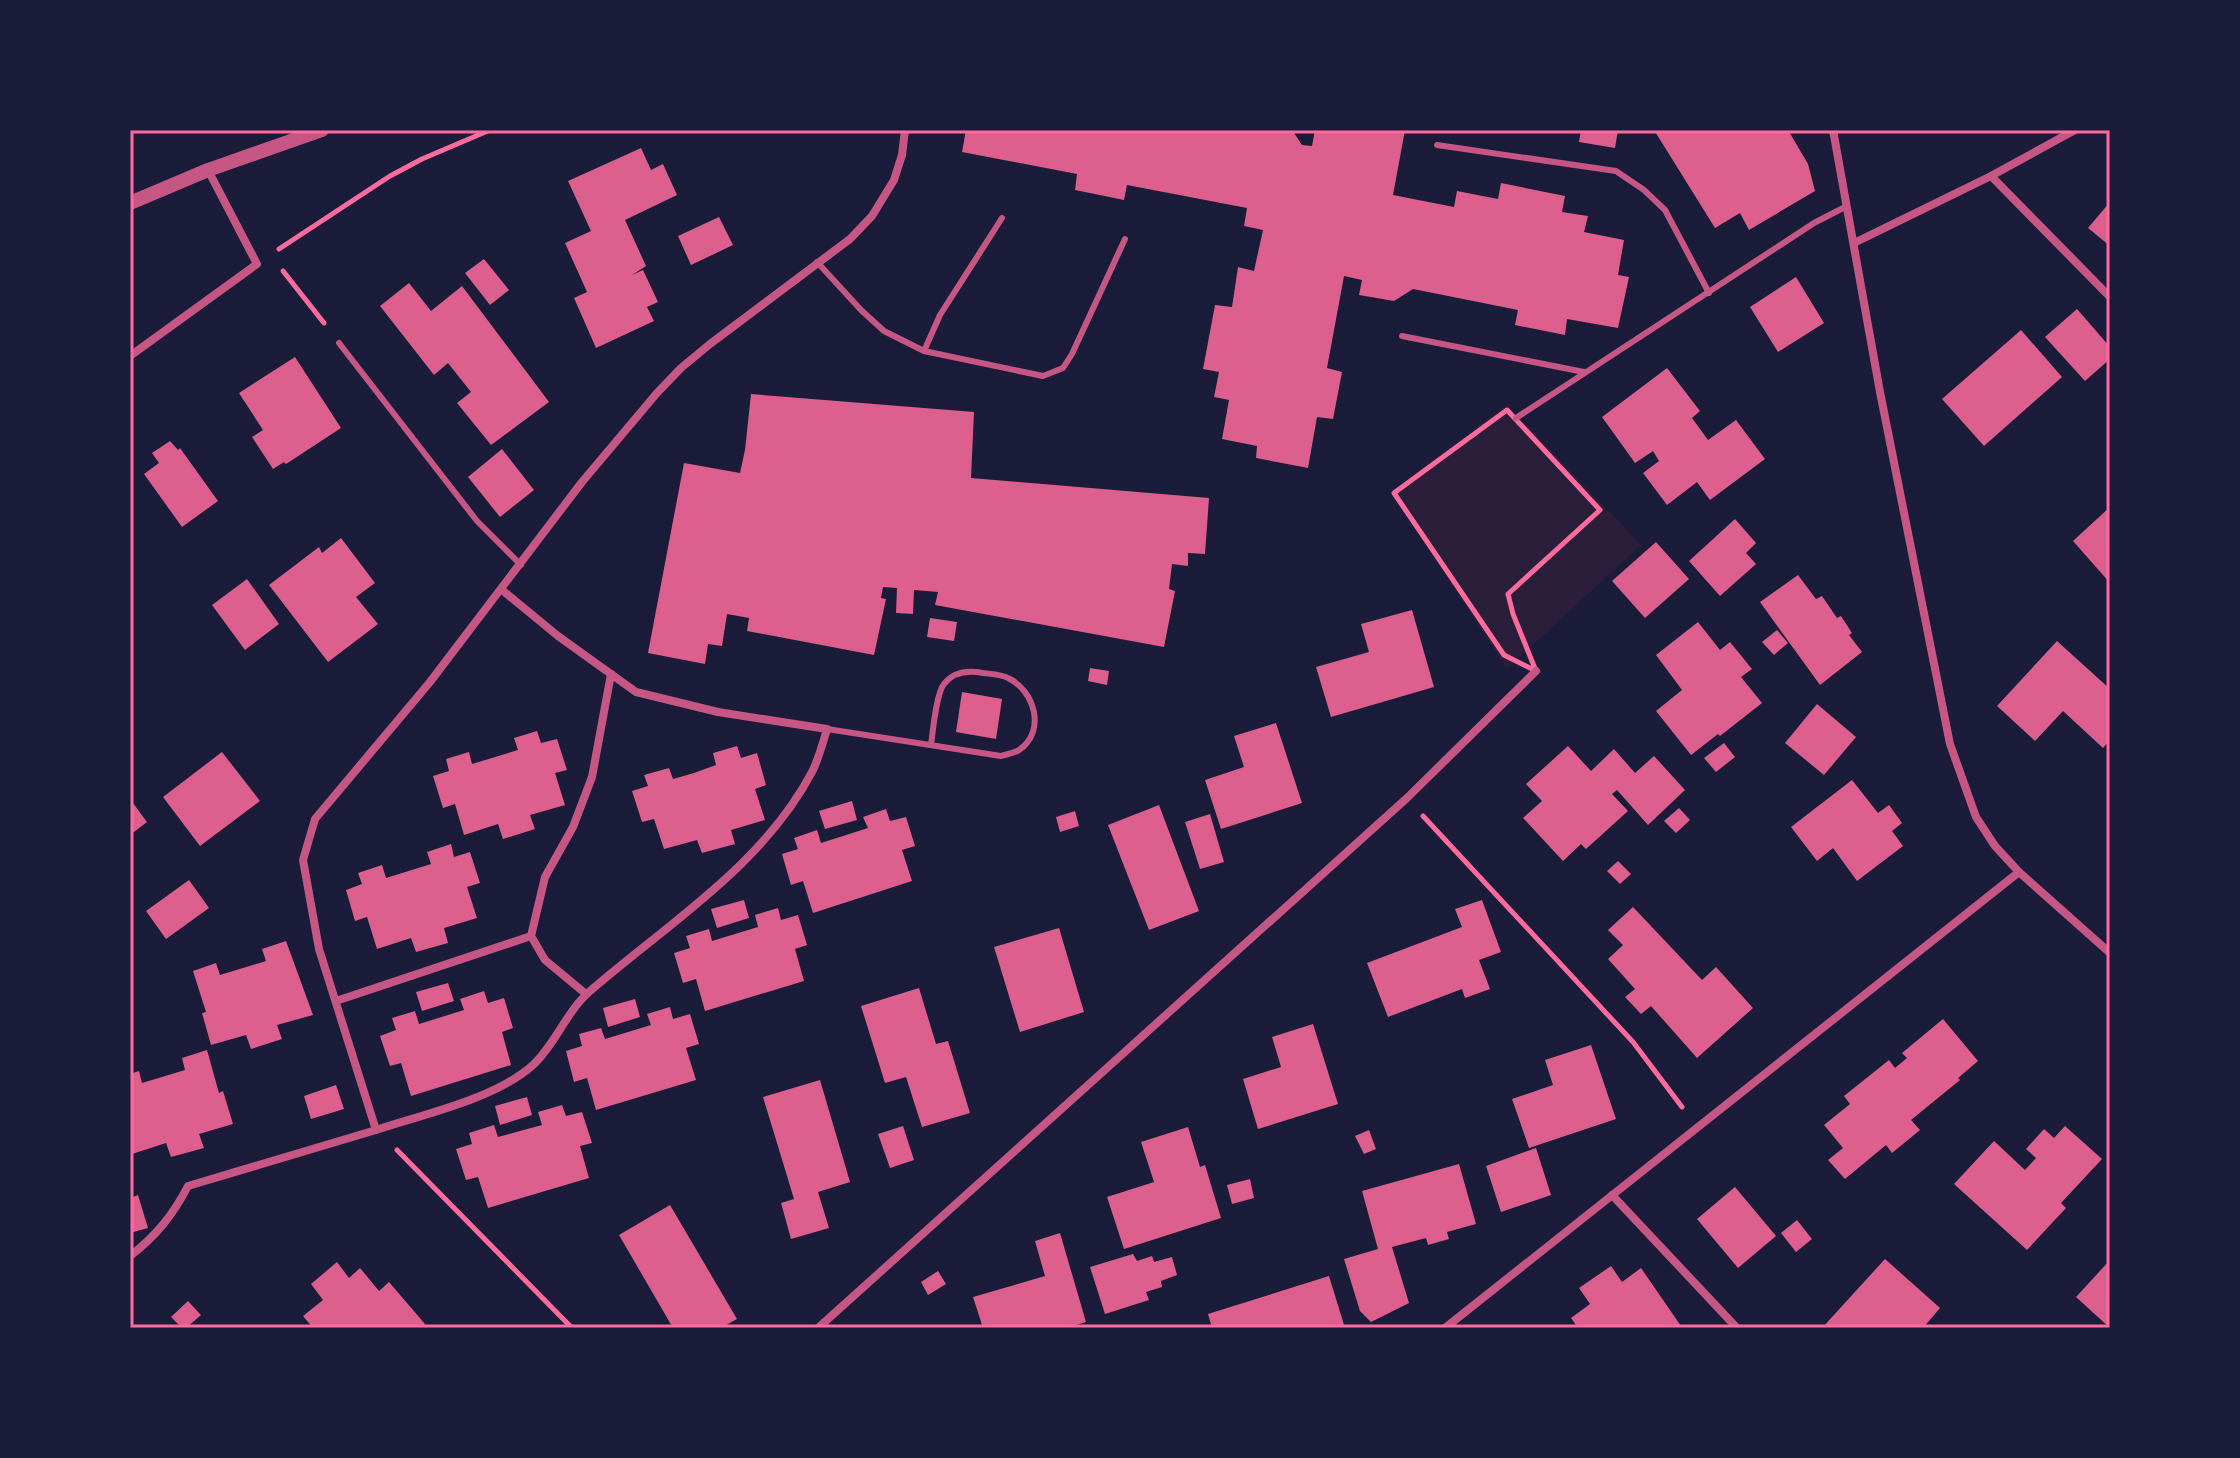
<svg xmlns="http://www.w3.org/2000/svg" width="2240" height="1458" viewBox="0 0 2240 1458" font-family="'Alegreya Sans',sans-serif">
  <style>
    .green { fill: #2a1e3b }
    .building { fill: #dd5f8e }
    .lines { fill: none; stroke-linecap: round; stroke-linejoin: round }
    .path { stroke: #ff6b9d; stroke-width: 5 }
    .service { stroke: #c65784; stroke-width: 6 }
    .minor { stroke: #c65784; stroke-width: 8 }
    .tertiary { stroke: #c65784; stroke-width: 14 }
    .neatline { fill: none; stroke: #ff6b9d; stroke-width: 3 }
  </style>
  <rect width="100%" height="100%" fill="#1b1b3a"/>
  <path class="green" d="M1507 404 1641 545 1507 669 1391 492Z"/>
  <g class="building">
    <path d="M966 130H1292L1302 145 1312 146 1315 130H1405L1393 195 1454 207 1457 191 1498 199 1501 183 1565 196 1562 212 1588 216 1584 232 1624 240 1618 275 1629 277 1618 328 1567 319 1565 335 1515 325 1518 310 1413 289 1394 301 1359 295 1362 280 1344 276 1327 368 1342 372 1333 419 1317 417 1308 468 1256 458 1257 446 1222 439 1229 400 1214 397 1219 372 1203 369 1215 305 1232 307 1238 267 1254 271 1263 230 1244 226 1247 208 1127 185 1124 200 1075 190 1077 174 962 152Z"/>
    <path d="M1581 130H1618L1615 148 1579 142Z"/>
    <path d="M1654 130H1788L1808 164 1815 191 1749 230 1740 213 1715 228Z"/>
    <path d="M641 148 651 170 663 164 677 195 625 220 646 266 632 275 643 270 658 302 647 307 654 321 596 348 574 298 587 292 565 243 591 231 568 181Z"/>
    <path d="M2110 202V246L2088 228Z"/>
    <path d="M719 217 733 245 691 265 678 236Z"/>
    <path d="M484 259 509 290 490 305 465 273Z"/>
    <path d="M1796 277 1824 323 1778 352 1750 307Z"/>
    <path d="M409 283 431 311 462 286 549 402 491 445 457 403 471 392 448 363 434 375 380 306Z"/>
    <path d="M2077 309 2110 347V359L2085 381 2045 337Z"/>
    <path d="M2021 330 2062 377 1984 446 1942 399Z"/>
    <path d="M295 357 341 428 286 464 284 462 273 469 252 437 263 430 239 393Z"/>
    <path d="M1667 368 1700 411 1692 418 1708 440 1736 420 1765 459 1710 500 1697 482 1667 505 1643 473 1659 461 1653 451 1635 463 1602 417Z"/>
    <path d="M751 394 974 412 971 478 1209 498 1205 554 1188 553V566L1172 564 1169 589 1175 591 1164 647 935 605 938 592 914 590 913 614 896 613 897 588 883 587 881 598 886 599 874 655 747 631 749 618 727 614 722 646 708 644 705 664 648 653 684 463 740 473 745 450Z"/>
    <path d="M170 441 178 450 180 448 218 501 182 527 144 474 159 463 152 453Z"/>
    <path d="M502 449 534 490 500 517 468 477Z"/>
    <path d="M2110 507V583L2073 541Z"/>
    <path d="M1735 519 1756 543 1746 553 1756 564 1720 596 1689 561Z"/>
    <path d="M341 538 375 583 356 597 378 624 328 662 269 585 319 547 322 553Z"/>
    <path d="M1656 542 1689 579 1645 618 1612 581Z"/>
    <path d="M1798 575 1816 599 1822 596 1837 618 1841 616 1852 633 1849 635 1862 652 1820 685 1760 602Z"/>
    <path d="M247 579 279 624 245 650 212 605Z"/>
    <path d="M1412 610 1434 687 1331 717 1316 667 1369 652 1361 624Z"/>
    <path d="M930 618 957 622 954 641 927 637Z"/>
    <path d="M1698 622 1720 650 1730 642 1752 669 1741 677 1762 703 1720 736 1718 734 1691 755 1656 711 1682 690 1656 655Z"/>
    <path d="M1777 630 1788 643 1774 655 1762 642Z"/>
    <path d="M2057 641 2110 689V740L2103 748 2063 711 2035 741 1997 706Z"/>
    <path d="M1090 668 1109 671 1107 685 1088 681Z"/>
    <path d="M962 692 1002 699 996 739 956 732Z"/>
    <path d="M1817 704 1856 737 1824 775 1785 743Z"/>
    <path d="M1276 723 1302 803 1221 829 1205 780 1244 767 1234 736Z"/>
    <path d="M537 731 541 743 557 739 567 770 555 773 565 805 530 815 535 829 503 839 498 824 464 835 455 804 443 808 433 776 449 771 446 759 469 752 472 764 518 750 514 738Z"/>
    <path d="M1724 743 1735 757 1716 772 1704 758Z"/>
    <path d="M737 746 741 758 757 753 766 785 755 789 765 820 731 830 735 844 702 853 697 840 664 849 654 819 642 822 632 791 648 786 644 775 669 768 673 779 694 773 716 765 713 753Z"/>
    <path d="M1568 746 1591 771 1614 749 1635 773 1654 756 1685 790 1648 825 1617 790 1612 794 1628 811 1586 849 1581 844 1563 861 1523 818 1542 801 1526 784Z"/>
    <path d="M222 752 260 801 200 846 163 797Z"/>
    <path d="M1852 780 1878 813 1889 805 1902 823 1892 831 1903 846 1857 881 1833 848 1817 861 1791 827Z"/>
    <path d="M130 799 147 822 130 835Z"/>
    <path d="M852 801 857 820 825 829 819 811Z"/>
    <path d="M1159 805 1199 911 1149 930 1108 825Z"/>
    <path d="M1679 808 1690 820 1676 833 1664 821Z"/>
    <path d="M886 809 890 821 906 817 915 846 902 850 912 881 813 913 803 881 791 885 782 854 798 849 794 838 817 830 821 843 868 828 863 817Z"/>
    <path d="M1075 811 1079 826 1060 832 1056 817Z"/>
    <path d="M1210 814 1224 862 1200 869 1185 822Z"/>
    <path d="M451 844 454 857 470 852 480 883 467 887 477 918 444 928 448 943 416 952 411 938 377 949 367 917 355 921 346 890 362 884 358 873 382 865 386 878 431 864 427 852Z"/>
    <path d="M1618 861 1631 874 1620 884 1607 871Z"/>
    <path d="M189 880 209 908 166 939 146 911Z"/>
    <path d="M744 900 749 918 717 928 711 909Z"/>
    <path d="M1482 900 1501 952 1479 960 1490 989 1465 998 1462 989 1388 1017 1367 963 1462 927 1455 909Z"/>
    <path d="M1633 907 1702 980 1716 967 1753 1008 1697 1058 1651 1006 1641 1014 1625 997 1635 989 1608 959 1623 945 1608 930Z"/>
    <path d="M778 908 781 920 798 915 807 945 795 949 804 981 705 1011 696 979 683 983 674 953 690 948 686 936 709 929 712 941 758 927 755 915Z"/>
    <path d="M1059 928 1084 1012 1020 1032 994 947Z"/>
    <path d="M286 941 313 1015 277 1025 282 1039 251 1049 246 1035 211 1045 202 1013 206 1012 193 971 216 963 220 975 266 961 262 949Z"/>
    <path d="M448 983 454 1001 422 1011 416 992Z"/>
    <path d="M919 988 936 1044 948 1041 970 1113 922 1127 906 1077 885 1083 861 1006Z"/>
    <path d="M484 991 488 1003 504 998 513 1028 502 1032 511 1065 411 1096 401 1063 390 1066 380 1036 396 1030 392 1018 415 1011 419 1024 464 1010 460 999Z"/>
    <path d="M635 999 640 1017 608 1027 603 1008Z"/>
    <path d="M670 1007 673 1019 690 1014 699 1044 686 1048 696 1080 596 1110 587 1078 574 1082 566 1051 582 1046 579 1034 601 1028 605 1039 651 1025 647 1014Z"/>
    <path d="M1943 1019 1978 1061 1958 1078 1960 1080 1911 1120 1920 1130 1892 1153 1886 1145 1845 1179 1828 1160 1843 1148 1824 1125 1850 1104 1844 1096 1889 1060 1895 1068 1907 1058 1902 1053Z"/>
    <path d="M1313 1024 1338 1104 1258 1129 1243 1079 1281 1067 1272 1037Z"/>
    <path d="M1591 1045 1616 1119 1529 1148 1512 1099 1553 1085 1545 1060Z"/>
    <path d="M207 1050 219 1093 223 1091 233 1124 199 1134 204 1148 171 1157 166 1143 132 1154 130 1074 139 1071 142 1083 185 1070 182 1058Z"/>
    <path d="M820 1080 850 1182 818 1192 829 1228 791 1239 781 1203 794 1199 763 1097Z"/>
    <path d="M336 1085 344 1109 311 1119 304 1096Z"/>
    <path d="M527 1097 532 1115 500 1125 495 1106Z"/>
    <path d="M562 1105 566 1116 582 1112 592 1143 580 1146 589 1178 488 1208 478 1177 466 1180 456 1149 472 1144 469 1133 494 1125 498 1137 542 1125 538 1112Z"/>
    <path d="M903 1126 914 1160 890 1168 878 1134Z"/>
    <path d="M2065 1126 2102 1159 2061 1203 2066 1208 2027 1250 1954 1184 1994 1141 2025 1170 2036 1158 2026 1149 2044 1129 2054 1138Z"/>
    <path d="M1188 1127 1200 1167 1205 1165 1221 1218 1124 1249 1107 1197 1154 1182 1141 1142Z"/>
    <path d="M1369 1130 1376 1149 1364 1154 1355 1136Z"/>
    <path d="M1536 1148 1551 1195 1501 1212 1486 1166Z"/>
    <path d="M1459 1164 1476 1224 1447 1232 1449 1239 1428 1245 1426 1238 1392 1247 1409 1303 1371 1322 1360 1311 1344 1259 1378 1249 1362 1191Z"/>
    <path d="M1250 1179 1254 1198 1232 1204 1227 1185Z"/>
    <path d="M1735 1187 1776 1236 1738 1268 1697 1219Z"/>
    <path d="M131 1189 133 1197 138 1195 148 1228 130 1233Z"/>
    <path d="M670 1205 737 1319 721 1328H673L619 1235Z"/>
    <path d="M1797 1220 1812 1239 1796 1252 1781 1233Z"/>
    <path d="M1060 1233 1086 1322 1066 1328H983L973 1297 1045 1276 1035 1241Z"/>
    <path d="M1133 1254 1137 1261 1152 1256 1154 1262 1172 1257 1177 1275 1161 1281 1162 1287 1146 1292 1149 1300 1105 1314 1090 1267Z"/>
    <path d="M1885 1259 1940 1308 1923 1328H1822Z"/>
    <path d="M2110 1260V1328L2076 1297Z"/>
    <path d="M337 1262 349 1278 360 1268 379 1291 389 1282 425 1324 420 1328H313L303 1316 323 1300 311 1284Z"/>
    <path d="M1611 1266 1622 1282 1641 1268 1681 1326 1578 1328 1571 1318 1590 1304 1579 1288Z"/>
    <path d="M938 1271 946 1284 928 1295 921 1282Z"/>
    <path d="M1329 1276 1345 1328H1212L1208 1314Z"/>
    <path d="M188 1301 201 1315 186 1328H182L171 1317Z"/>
  </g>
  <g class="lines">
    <g class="path">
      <path d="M279 249 390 176 422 159 490 130"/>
      <path d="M283 271 324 323"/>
      <path d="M1507 410 1600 510 1508 594 1513 614 1536 671 1504 655 1394 493Z"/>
      <path d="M1423 816 1633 1042 1682 1107"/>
      <path d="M397 1150 572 1328"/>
    </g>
    <g class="service">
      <path d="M1437 145 1616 171 1644 190 1665 210 1709 293"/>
      <path d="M817 262 861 310 884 331 924 351 1043 376 1063 368 1072 354 1125 239"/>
      <path d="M1402 336 1584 372"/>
      <path d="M339 343 477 521 521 565"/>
      <path d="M924 351 940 315 1002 218"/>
      <path d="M1516 418 1814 223 1847 206"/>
      <path d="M827 729 1001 756C1007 754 1015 753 1019 750 1047 731 1034 690 1008 678 1001 674 990 674 983 673 968 670 954 671 944 684 936 694 933 731 931 745"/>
    </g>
    <g class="minor">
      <path d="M1833 130 1880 392 1950 744 1976 817 1995 846 2019 872 2110 953"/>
      <path d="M1991 176 2110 297"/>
      <path d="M1854 243 1991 176 2075 130"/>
      <path d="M130 356 257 264 208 170"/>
      <path d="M502 590 558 636 636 692 718 712 827 729C823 743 819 757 813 770 764 865 667 924 589 992 566 1012 555 1045 533 1065 495 1099 424 1114 376 1130L319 949 303 860 315 819 430 682 582 482 657 393 681 368 710 344 850 239 872 216 894 180 902 155 905 130"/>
      <path d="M586 994 545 960 531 936 545 877 573 827 592 777 611 674"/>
      <path d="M336 1001 531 936"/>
      <path d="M1612 1195 1737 1328"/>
      <path d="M130 1256C156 1236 173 1215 188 1186L376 1130"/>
      <path d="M818 1328 1407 798 1536 671"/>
      <path d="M1445 1328 2019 872"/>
    </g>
    <path class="tertiary" d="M130 203 208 170 322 130"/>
  </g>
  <rect width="2240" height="1458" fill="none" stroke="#1b1b3a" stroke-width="264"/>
  <rect x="132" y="132" width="1976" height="1194" class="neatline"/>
</svg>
